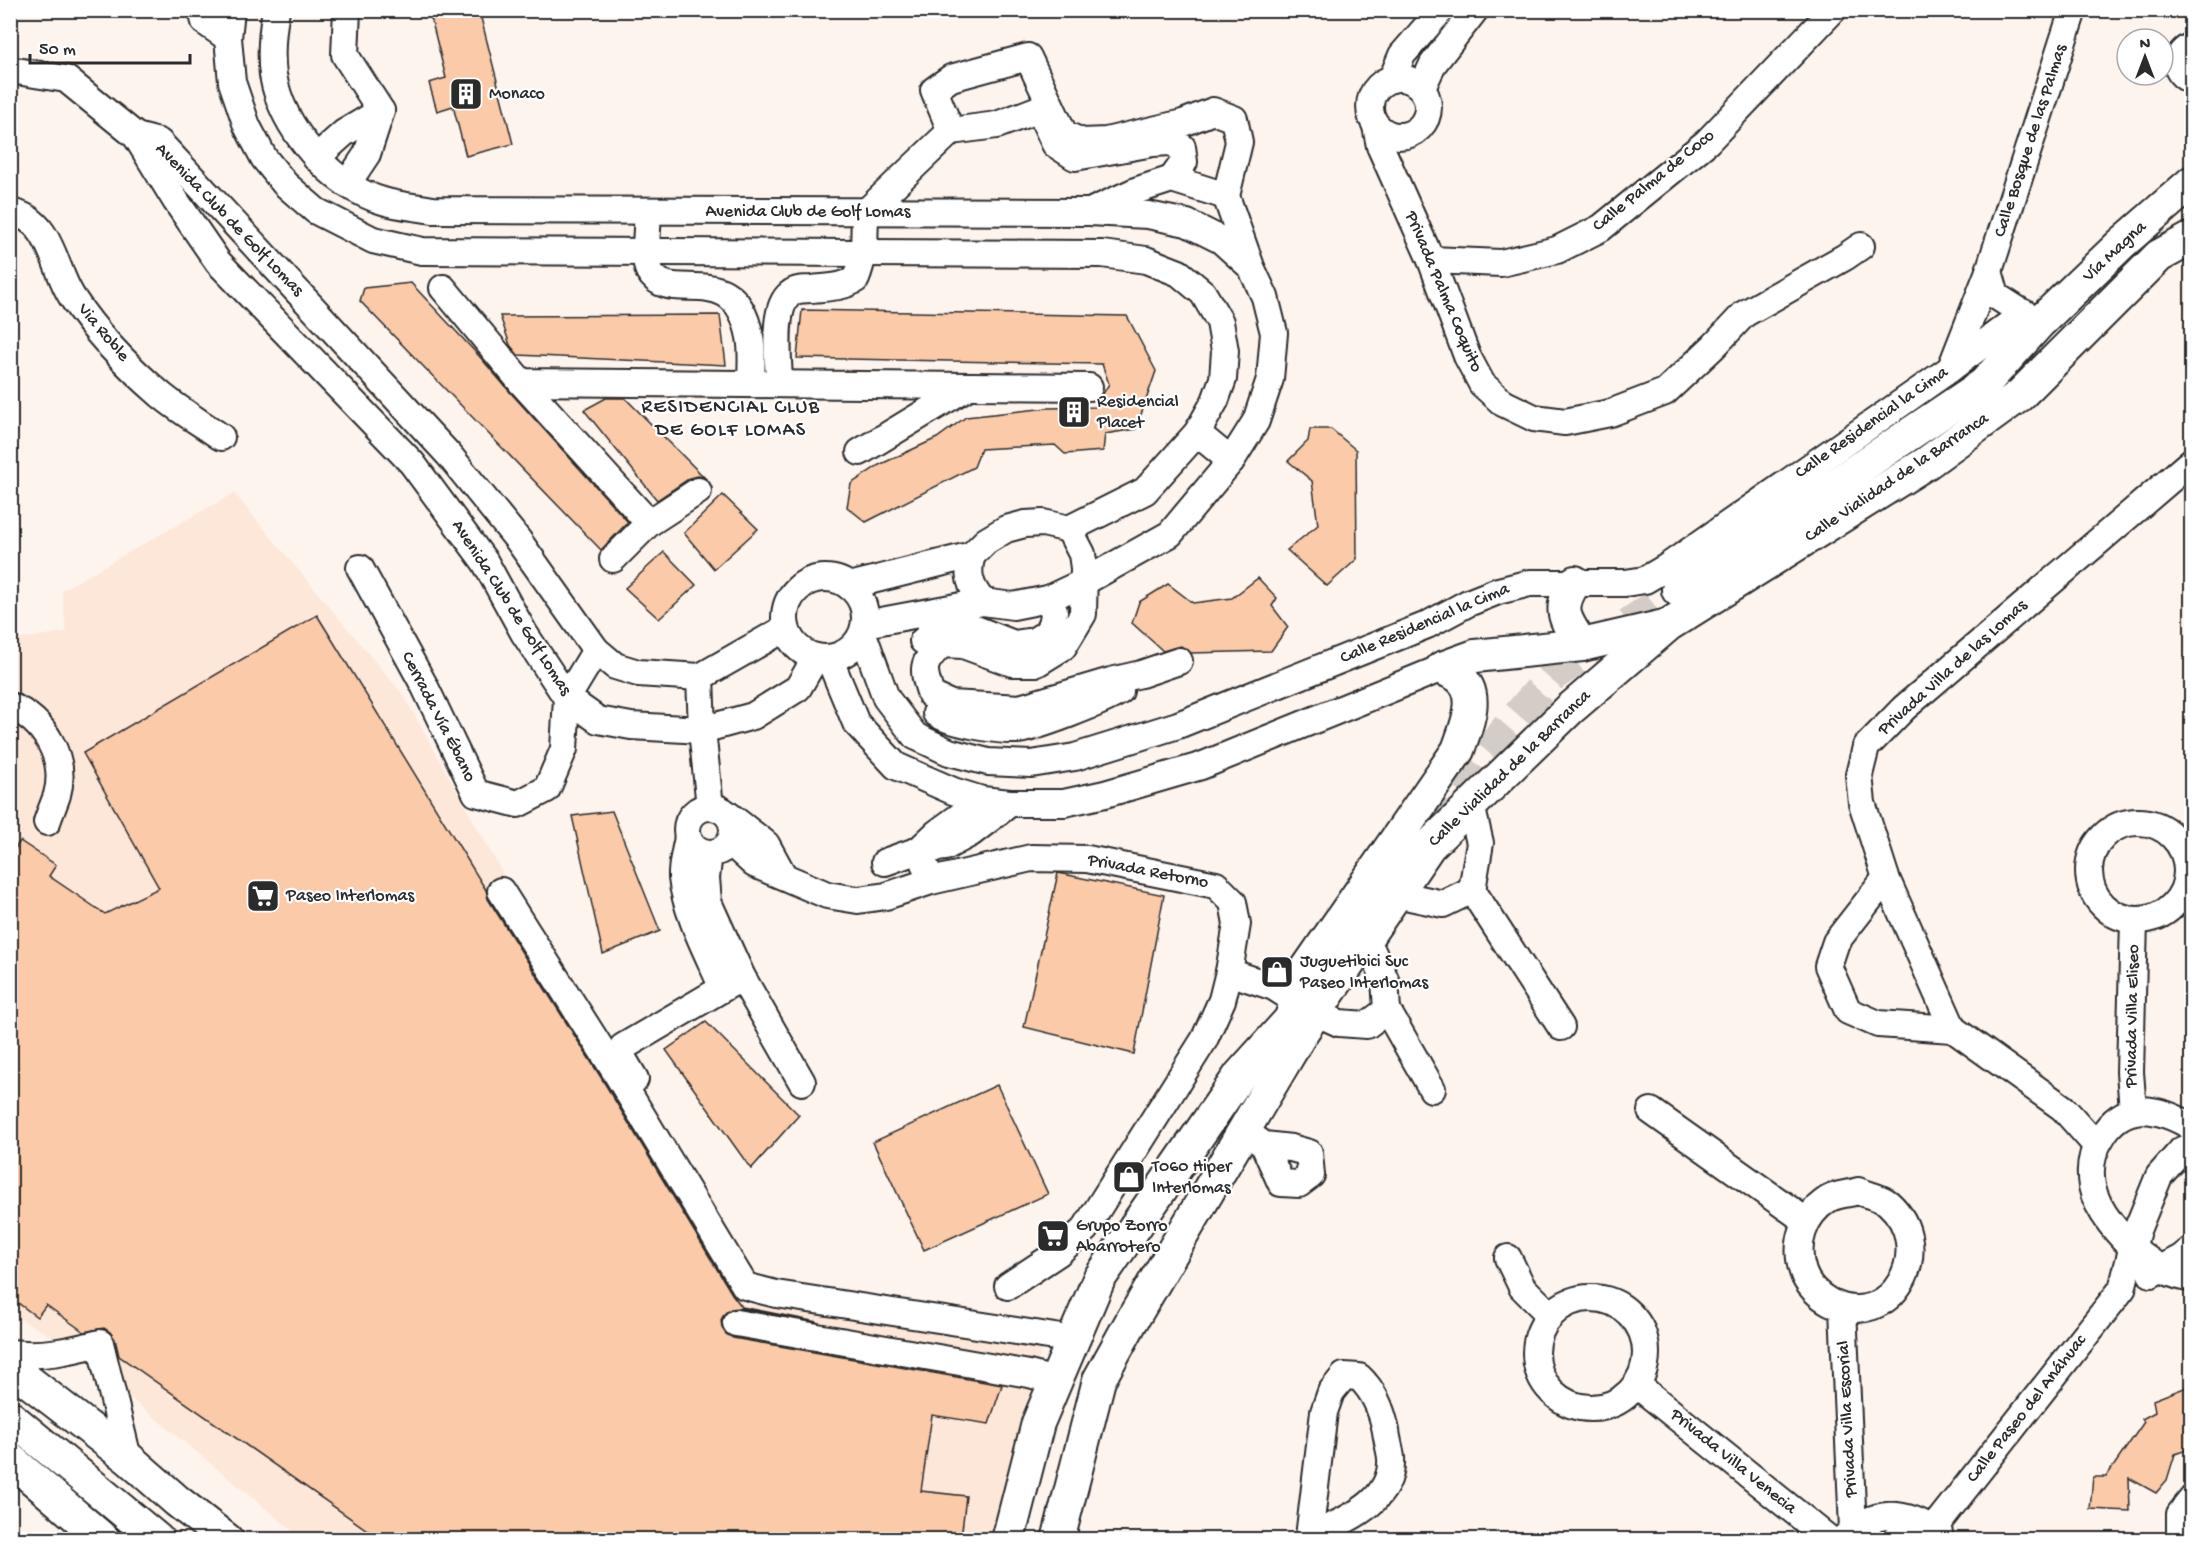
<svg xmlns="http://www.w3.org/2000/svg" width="2202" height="1550" viewBox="0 0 2202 1550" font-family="'Gochi Hand',sans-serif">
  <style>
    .built { fill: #fde7d9 }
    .building { fill: #facaa9; stroke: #2b2b2b; stroke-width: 1.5 }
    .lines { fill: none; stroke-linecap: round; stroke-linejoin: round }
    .major-tunnel { stroke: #d4ccc7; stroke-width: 32; stroke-dasharray: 32 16; stroke-linecap: butt }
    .minor-casing { stroke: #2b2b2b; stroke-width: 30 }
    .major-casing { stroke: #2b2b2b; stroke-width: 36 }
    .minor { stroke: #fff; stroke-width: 26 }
    .major { stroke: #fff; stroke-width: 32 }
    .labels { text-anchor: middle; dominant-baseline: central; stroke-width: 4.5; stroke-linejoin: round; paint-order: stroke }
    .poi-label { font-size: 18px; fill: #2b2b2b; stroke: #fff; text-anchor: start }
    .street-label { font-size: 18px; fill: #2b2b2b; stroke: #fff }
    .neighbourhood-label { font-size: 20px; letter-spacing: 1.5px; fill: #2b2b2b; stroke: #fff }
  </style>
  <rect width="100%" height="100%" fill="#fef4ee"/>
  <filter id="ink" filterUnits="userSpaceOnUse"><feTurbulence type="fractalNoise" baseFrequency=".0167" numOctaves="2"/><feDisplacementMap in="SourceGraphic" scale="12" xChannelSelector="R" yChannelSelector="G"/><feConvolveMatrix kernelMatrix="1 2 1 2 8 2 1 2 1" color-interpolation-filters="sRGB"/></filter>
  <g filter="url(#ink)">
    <path class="built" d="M234 493 404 696 743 1304 1046 1331 993 1539 304 1540 62 1342 11 1314V640L66 632 62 590Z"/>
    <g class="building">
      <path d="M429 10H479L513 144 466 156 453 106 437 111 429 83 446 78Z"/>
      <path d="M411 283 480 357 510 392 628 522 601 550 360 301 364 288Z"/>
      <path d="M802 310 1127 316 1156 371 1136 429 1105 434 1103 451 1065 454 1055 445 981 449 974 467 866 522 847 507 851 484 879 465 937 438 966 417 1048 408 1095 407 1109 384 1102 364 797 358Z"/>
      <path d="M720 315 726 365 518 355 510 345 500 316Z"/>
      <path d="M606 398H625L705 478 698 476 690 478 657 500 584 410Z"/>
      <path d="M1310 429H1331L1356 450 1357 559 1327 586 1287 550 1318 525 1312 481 1288 461 1308 441Z"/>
      <path d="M723 495 758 529 714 569 684 533Z"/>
      <path d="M664 552 696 585 659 619 625 588Z"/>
      <path d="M1258 578 1277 598 1272 606 1288 627 1271 651 1191 653 1181 646 1163 651 1132 623 1139 602 1168 584 1193 603 1232 598Z"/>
      <path d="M317 615 486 890 488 899 602 1079 732 1294 742 1307 817 1322 739 1308 731 1309 725 1313 721 1320 722 1328 726 1334 733 1338 1002 1385 989 1424 932 1415 921 1491 966 1496 961 1539H380L119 1356 115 1339 110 1332 104 1328 84 1332 46 1305 37 1317 10 1297V856L20 841 56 865 49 876 105 914 159 888 83 753Z"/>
      <path d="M612 811 660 931 603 954 572 816Z"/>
      <path d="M1058 873 1164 895 1134 1054 1024 1027Z"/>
      <path d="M706 1022 799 1115 751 1169 666 1050Z"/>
      <path d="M997 1085 1048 1194 924 1250 873 1142Z"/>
      <path d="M2192 1385V1448L2175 1454 2167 1480 2156 1493 2129 1478 2130 1511 2090 1509 2093 1477H2106L2144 1422 2142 1419 2155 1412 2153 1400Z"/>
    </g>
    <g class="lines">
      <path class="major-tunnel" d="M1396 863 1476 764 1552 676 1678 590"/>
      <g class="minor-casing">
        <g id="minor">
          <path d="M202 10 205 22 228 38"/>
          <path d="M231 10 228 38 232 82 247 126 264 158 285 184 316 211 373 240 422 251 1102 254 1146 260 1179 273 1203 293 1220 322 1225 351 1223 379 1215 401 1197 433 1145 491 1069 529 1043 523 1025 524 1006 529 986 541 972 555 849 586"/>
          <path d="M276 10C272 32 270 53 273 75 282 128 331 186 383 201 399 206 417 207 433 210L1089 212 1148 215 1187 223 1221 240 1251 267 1265 297 1274 333 1270 379 1256 421 1231 461 1170 534 1084 582 1048 599 1013 606 983 602 865 624"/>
          <path d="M2192 46C2174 52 2172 75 2192 80"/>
          <path d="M10 70 66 79 136 136 176 201 218 262 412 463 485 562 524 633 567 698 598 720 631 726 702 730 753 716 798 688 816 657"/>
          <circle cx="1399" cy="107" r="29"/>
          <path d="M1392 79 1402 55 1441 10"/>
          <path d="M1422 88 1433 64 1475 10"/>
          <path d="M1376 126 1380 146 1431 260 1467 356 1482 384 1503 403 1534 418 1565 422 1610 413 1665 392 1714 346 1744 314 1845 257 1861 246"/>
          <path d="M136 136 159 142 449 455 518 540 596 650 615 666 638 673 700 677 786 628"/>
          <path d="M316 158 344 133 381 111"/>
          <path d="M1172 179 1184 162 1182 147 1170 142 1153 143 1075 157 1055 144 1039 109 997 125 951 131 934 90 951 78 1028 57 1064 134 1082 142 1106 141 1183 123 1213 111 1234 119 1239 142 1226 196 1250 264"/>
          <path d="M347 184 367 154 381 111 345 55 347 10"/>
          <path d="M1094 210 1138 190 1172 179 1226 196"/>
          <path d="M648 211C648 225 643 260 649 271 670 309 734 254 750 337 753 352 751 369 751 384"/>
          <path d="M10 212C52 219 53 268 72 297 96 334 127 366 161 395 179 410 201 423 221 437"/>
          <path d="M1431 260 1501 263 1557 250 1601 228 1707 142 1833 10"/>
          <path d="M1989 271 1996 296 2037 322"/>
          <path d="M443 288 521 382 1089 387"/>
          <path d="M1951 368 1989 271 2073 10"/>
          <path d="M521 382 649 523"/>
          <path d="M779 384C779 361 771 309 790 294 796 289 804 289 812 289 827 287 843 288 856 279L864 253 865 213 951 131"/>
          <path d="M1197 433 1231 461"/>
          <path d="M860 452 969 386"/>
          <path d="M1069 529 1082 554 1084 568 1083 614 1063 647 1037 663H1012L963 645 942 644C921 664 922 668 931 695L951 704 1020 708 1111 681 1141 674 1179 661"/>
          <path d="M972 555C966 574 970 587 983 602"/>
          <path d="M613 559 649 523 698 491"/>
          <path d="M360 568 424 685 476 793 518 804 547 789 564 749 567 698 596 650"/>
          <circle cx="825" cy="618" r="40"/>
          <path d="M863 634 886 698 915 736 949 752 988 762 1031 764 1075 757 1178 725 1427 625 1468 603 1498 591 1530 583H1625L1645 580 1667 567 1950 369 2024 313"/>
          <path d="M923 641 941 626H968L1014 644 1034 641 1047 633 1053 621 1054 611 1048 599"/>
          <path d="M829 658 856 723 896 766 953 791 982 800 1010 803H1064L1105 794 1201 766 1442 668"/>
          <path d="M700 677 702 730 710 807"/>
          <path d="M10 706C45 720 67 759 57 795 54 804 50 813 47 822"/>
          <path d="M936 713C948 723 1000 731 1017 730 1030 730 1109 700 1120 691"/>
          <circle cx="710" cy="830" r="23"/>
          <path d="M726 813 766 844 783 875"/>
          <circle cx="2138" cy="871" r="49"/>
          <path d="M688 837C686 850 681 865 682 878 686 913 708 954 722 986"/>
          <path d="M730 842 754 864 827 895 858 900 886 896 931 881 1031 858 1087 859 1216 885 1233 902 1237 924 1229 972 1222 1000 1204 1040 1085 1229 1058 1253 1008 1286"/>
          <path d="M709 853 706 878 708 902 742 977 802 1082"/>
          <path d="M885 862 919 850 937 833 982 800"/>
          <path d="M1886 878 1836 942 1828 966 1848 1011 1878 1024 1953 1029"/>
          <path d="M931 881 919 850 945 847 971 833 1010 803"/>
          <path d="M1472 890 1561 1027"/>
          <path d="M501 891 615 1071 745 1286 776 1294 1074 1340"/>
          <path d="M1396 894 1443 904 1472 890 1480 843 1471 805"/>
          <path d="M1229 972 1274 987 1296 1001"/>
          <path d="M1387 1010 1432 1089"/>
          <path d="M1315 1012 1339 1023 1367 1025 1387 1010 1385 979 1366 938"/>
          <path d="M635 1079 622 1057 623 1047 742 977"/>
          <path d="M2133 1110 2130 1072 2134 921"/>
          <path d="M1651 1111 1806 1221"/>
          <path d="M2192 1127C2158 1107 2123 1099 2101 1138 2092 1152 2089 1169 2092 1186 2097 1211 2120 1237 2139 1253 2154 1265 2171 1277 2192 1278"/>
          <path d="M1243 1130 1264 1145 1281 1183 1299 1184 1311 1175 1309 1153 1291 1148 1264 1145"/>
          <path d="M2096 1145 2063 1108 1953 1029 1886 878 1862 803 1859 775 1866 747 1904 708 2192 461"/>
          <path d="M1858 1191C1867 1195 1881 1197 1888 1203 1939 1248 1891 1334 1830 1302 1819 1296 1807 1285 1803 1272 1794 1245 1803 1216 1827 1200 1835 1194 1849 1194 1858 1191Z"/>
          <path d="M1508 1258 1522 1287 1550 1315"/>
          <path d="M2151 1274 2181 1258 2192 1249"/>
          <circle cx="1591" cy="1353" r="55"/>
          <path d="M1843 1309 1853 1529"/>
          <path d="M736 1323 1029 1374 1056 1381"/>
          <path d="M10 1353C42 1357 69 1351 100 1343L128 1458"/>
          <path d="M1637 1385 1830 1540"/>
          <path d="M1843 1539C1874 1508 1904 1510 1939 1533"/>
          <path d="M1309 1540V1537L1324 1412 1331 1392 1344 1376 1359 1377C1375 1392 1382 1410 1386 1431 1387 1440 1390 1449 1391 1458 1394 1504 1342 1521 1309 1537"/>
          <path d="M1895 1540 1933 1529 2122 1289 2137 1230 2159 1176 2182 1150 2192 1147"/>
          <path d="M2180 1540V1514L2192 1499"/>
        </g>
      </g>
      <g class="major-casing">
        <g id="major">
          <path d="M1575 582C1556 609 1565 620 1582 645"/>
          <path d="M1678 590 1984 384 2039 323 2121 244 2192 182"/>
          <path d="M1442 668 1475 656 1582 645 1664 626"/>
          <path d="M1290 1021 1306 970 1458 750C1465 729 1482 695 1459 677 1454 673 1447 671 1442 668"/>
          <path d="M10 1367 128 1458 177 1501 227 1540"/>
          <path d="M10 1417 158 1540"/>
          <path d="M10 1459 104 1540"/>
          <path d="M1008 1540 1038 1423 1099 1279 1240 1075 1297 1012"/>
          <path d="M1058 1540 1099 1380 1131 1322 1302 1032 1429 846 1570 709 1668 625 1928 462 2020 395 2159 256 2192 238"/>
        </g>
      </g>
      <use href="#minor" class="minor"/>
      <use href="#major" class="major"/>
    </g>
  </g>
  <defs>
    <g id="building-square" transform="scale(1.725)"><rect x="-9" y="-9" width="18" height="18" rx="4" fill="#2b2b2b" stroke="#fff"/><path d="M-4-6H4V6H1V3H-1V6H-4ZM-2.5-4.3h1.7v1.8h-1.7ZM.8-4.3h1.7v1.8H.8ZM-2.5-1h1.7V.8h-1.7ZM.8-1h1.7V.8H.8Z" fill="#fff"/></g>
    <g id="supermarket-square" transform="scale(1.725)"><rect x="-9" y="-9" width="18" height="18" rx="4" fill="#2b2b2b" stroke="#fff"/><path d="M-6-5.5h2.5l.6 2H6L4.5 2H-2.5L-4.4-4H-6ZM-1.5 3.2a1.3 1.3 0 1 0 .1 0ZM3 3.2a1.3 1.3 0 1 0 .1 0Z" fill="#fff"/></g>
    <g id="shop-square" transform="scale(1.725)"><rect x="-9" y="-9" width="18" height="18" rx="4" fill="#2b2b2b" stroke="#fff"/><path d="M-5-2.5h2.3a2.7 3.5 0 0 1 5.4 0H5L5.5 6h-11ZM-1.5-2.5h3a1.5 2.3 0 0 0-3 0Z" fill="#fff"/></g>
  </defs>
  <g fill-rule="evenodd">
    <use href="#building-square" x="466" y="94"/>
    <use href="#building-square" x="1074" y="412"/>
    <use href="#supermarket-square" x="263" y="896"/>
    <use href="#shop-square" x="1277" y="972"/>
    <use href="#shop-square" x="1129" y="1177"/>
    <use href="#supermarket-square" x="1053" y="1236"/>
  </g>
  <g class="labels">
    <g class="poi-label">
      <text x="489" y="94">Monaco</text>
      <text x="1097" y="402">Residencial<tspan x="1097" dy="21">Placet</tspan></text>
      <text x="286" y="896">Paseo Interlomas</text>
      <text x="1300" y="962">Juguetibici Suc<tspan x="1300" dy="21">Paseo Interlomas</tspan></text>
      <text x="1152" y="1167">T060 Hiper<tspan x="1152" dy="21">Interlomas</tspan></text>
      <text x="1076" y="1226">Grupo Zorro<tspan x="1076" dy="21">Abarrotero</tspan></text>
    </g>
    <g class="street-label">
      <text transform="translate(2031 141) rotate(-72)">Calle Bosque de las Palmas</text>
      <text transform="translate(1654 181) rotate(-39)">Calle Palma de Coco</text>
      <text x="808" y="212">Avenida Club de Golf Lomas</text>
      <text transform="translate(229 220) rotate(46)">Avenida Club de Golf Lomas</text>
      <text transform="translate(2115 252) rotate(-43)">Vía Magna</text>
      <text transform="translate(1443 292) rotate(67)">Privada Palma Coquito</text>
      <text transform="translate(103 333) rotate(50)">Via Roble</text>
      <text transform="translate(1872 423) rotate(-35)">Calle Residencial la Cima</text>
      <text transform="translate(1897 478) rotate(-34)">Calle Vialidad de la Barranca</text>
      <text transform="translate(511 608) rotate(57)">Avenida Club de Golf Lomas</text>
      <text transform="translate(1425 624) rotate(-23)">Calle Residencial la Cima</text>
      <text transform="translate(1953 668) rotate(-42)">Privada Villa de las Lomas</text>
      <text transform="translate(438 717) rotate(63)">Cerrada Vía Ébano</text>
      <text transform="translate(1510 769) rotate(-44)">Calle Vialidad de la Barranca</text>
      <text transform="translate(1148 872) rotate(11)">Privada Retorno</text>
      <text transform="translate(2133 1016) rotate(-89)">Privada Villa Eliseo</text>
      <text transform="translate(2027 1409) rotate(-52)">Calle Paseo del Anáhuac</text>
      <text transform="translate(1848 1419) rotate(-93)">Privada Villa Escorial</text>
      <text transform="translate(1733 1462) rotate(39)">Privada Villa Venecia</text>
    </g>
    <g class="neighbourhood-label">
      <text x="731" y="408">RESIDENCIAL CLUB<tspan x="731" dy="23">DE GOLF LOMAS</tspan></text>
    </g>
  </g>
  <rect width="2202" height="1550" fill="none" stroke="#fff" stroke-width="36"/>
  <rect x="18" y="18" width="2166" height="1514" fill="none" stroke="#2b2b2b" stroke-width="2" filter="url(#ink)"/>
  <g transform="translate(2145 57)"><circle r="28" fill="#ffffff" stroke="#aaaaaa" stroke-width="1.5"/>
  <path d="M0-4.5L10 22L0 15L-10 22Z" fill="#2b2b2b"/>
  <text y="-9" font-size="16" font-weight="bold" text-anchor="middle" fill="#2b2b2b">N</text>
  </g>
  <path d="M30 54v9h160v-9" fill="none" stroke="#2b2b2b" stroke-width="3"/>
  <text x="39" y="54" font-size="18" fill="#2b2b2b" stroke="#ffffff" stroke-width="4.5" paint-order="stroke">50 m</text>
</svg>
